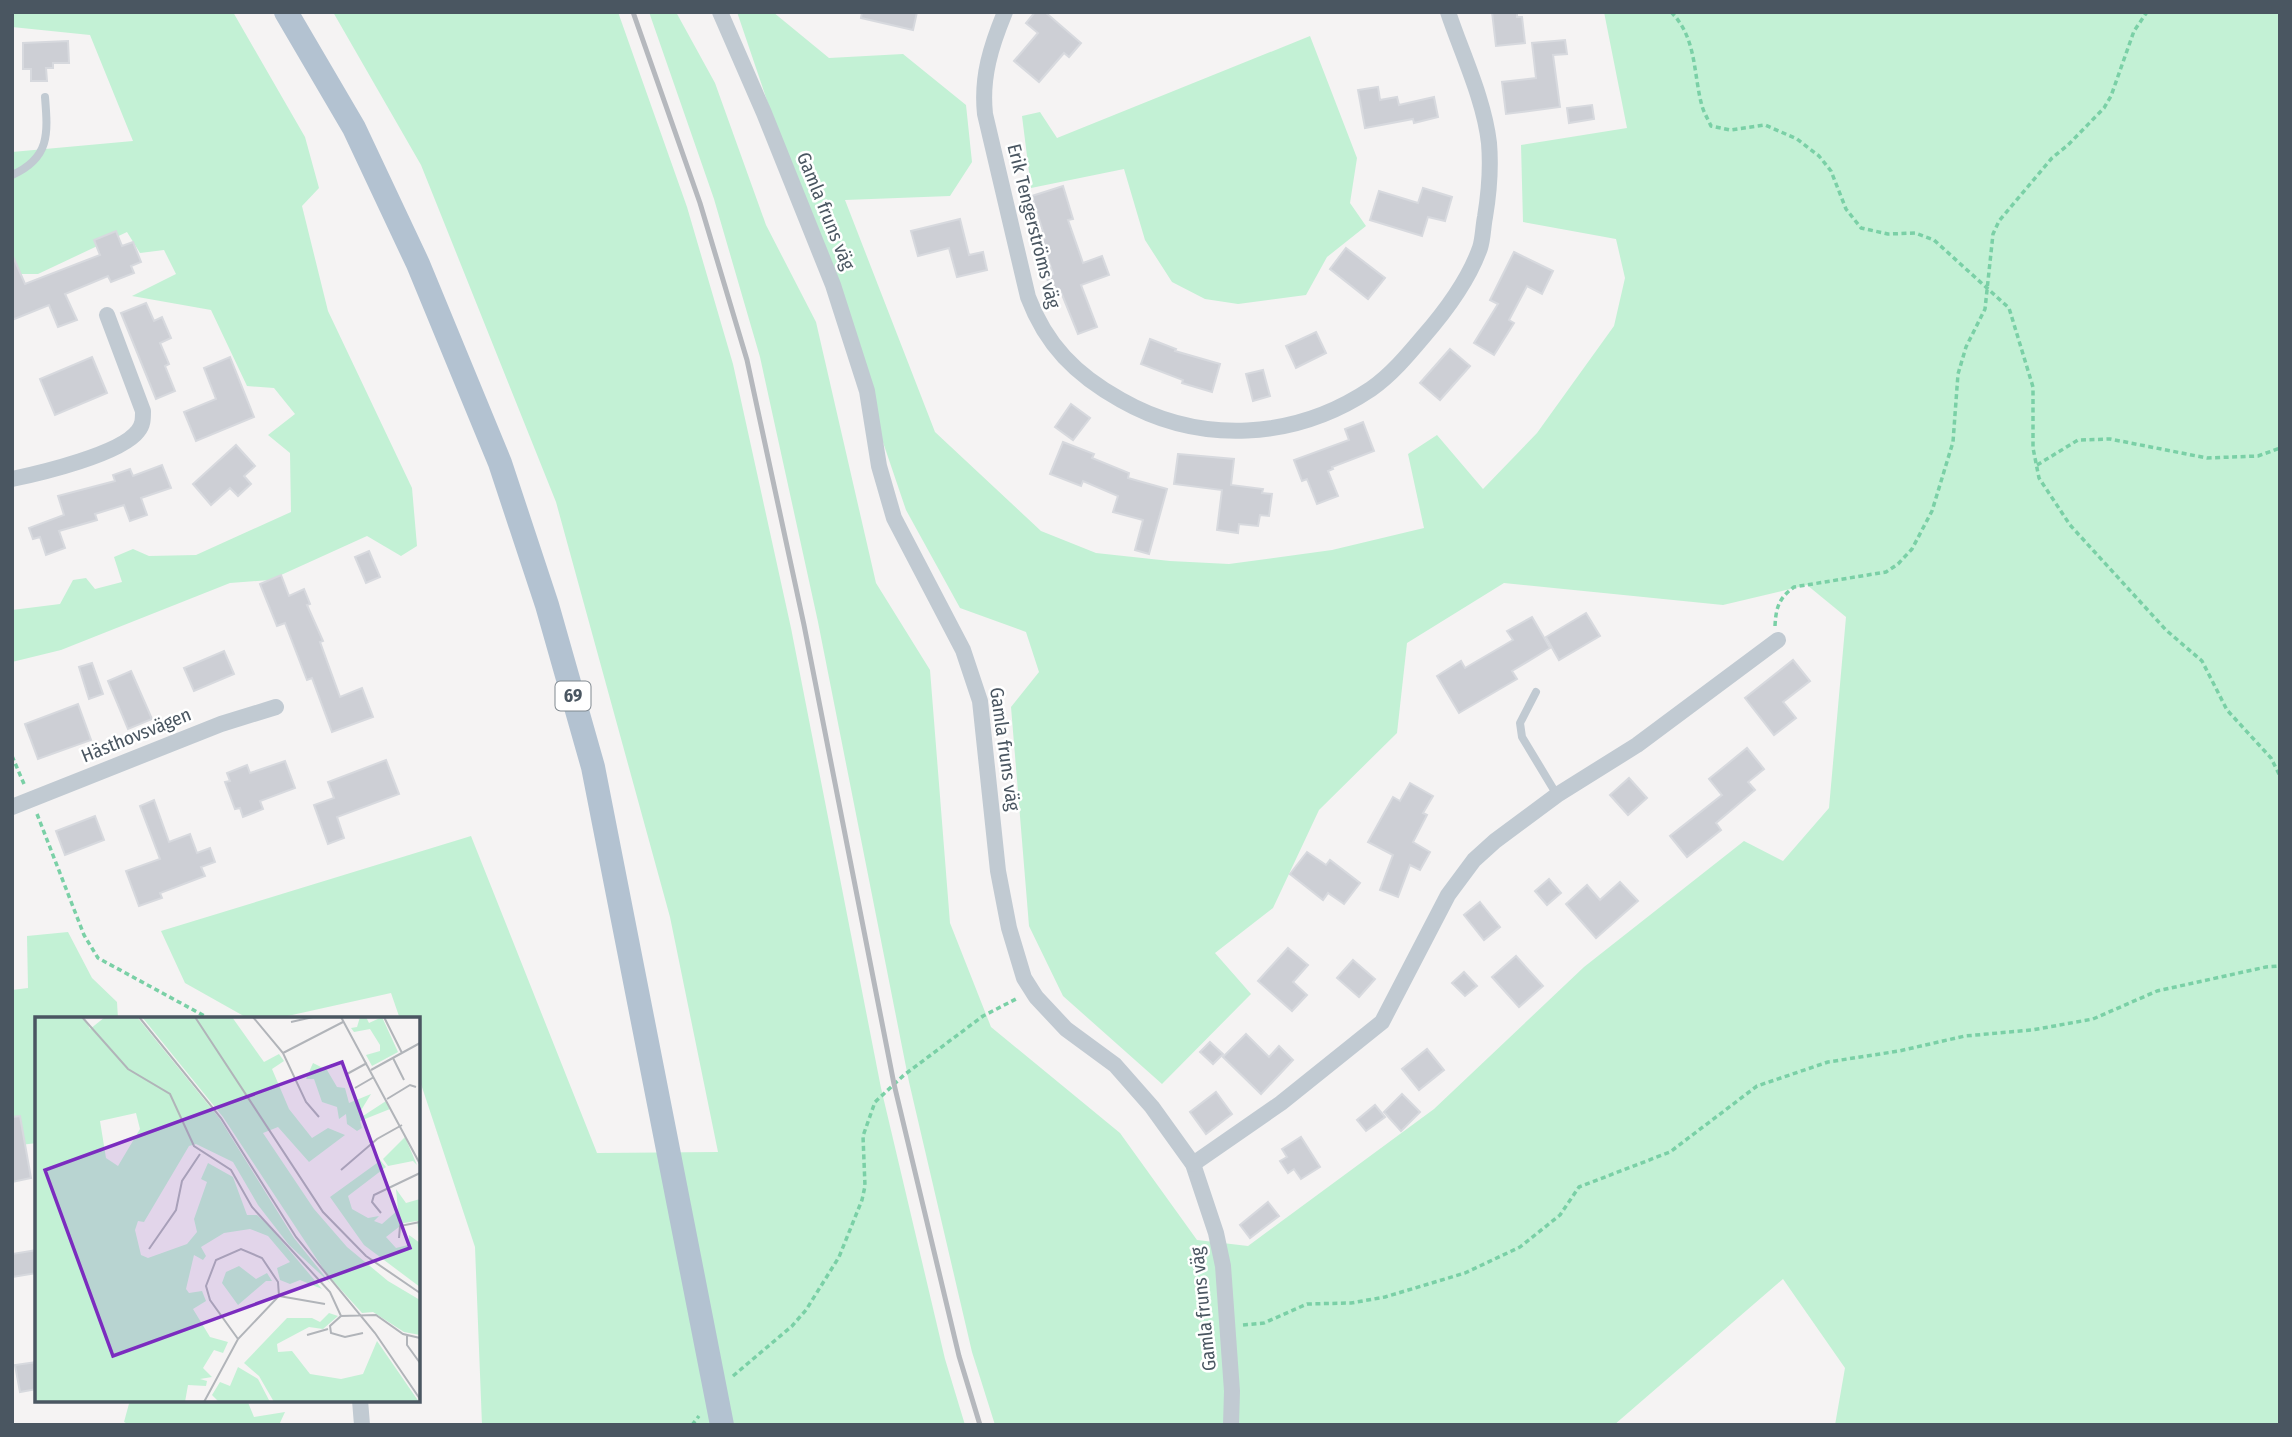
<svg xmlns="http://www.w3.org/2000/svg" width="2292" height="1437" viewBox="0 0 2292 1437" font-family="'Fira Sans Condensed',sans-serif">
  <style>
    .green { fill: #c3f1d5 }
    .building { fill: #cdcfd5; stroke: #d7d9de; stroke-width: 2 }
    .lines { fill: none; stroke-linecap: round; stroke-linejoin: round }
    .path { stroke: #7ad0a6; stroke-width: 3.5; stroke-dasharray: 5 3.5; stroke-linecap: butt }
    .service { stroke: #c1cad2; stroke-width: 8 }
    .minor { stroke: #c1cad2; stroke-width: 16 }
    .primary { stroke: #b3c2d1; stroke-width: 24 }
    .rail { stroke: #b5b8bd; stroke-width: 5 }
    .labels { text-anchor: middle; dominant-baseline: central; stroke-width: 5; stroke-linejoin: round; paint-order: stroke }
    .shield { fill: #fff; stroke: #808990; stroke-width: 2 }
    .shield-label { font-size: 18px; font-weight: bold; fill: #4a5661 }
    .street-label { font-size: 19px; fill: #4a5661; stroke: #fff }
    .inset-road { fill: none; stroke: #b1b4b9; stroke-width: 2 }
    .view { fill: #7b2cbf; fill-opacity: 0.15; stroke: #7b2cbf; stroke-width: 3.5 }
    .inset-edge { fill: none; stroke: #4a5661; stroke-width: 3.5 }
  </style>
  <rect width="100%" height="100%" fill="#f5f3f3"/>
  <g class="green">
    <path d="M12 12H233L305 137 319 188 302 206 328 311 412 488 417 546 401 556 367 536 270 580 230 583 61 650 12 662V610L60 604 73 580 86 578 95 589 122 582 114 557 133 549 149 556 196 555 291 512 290 453 268 435 295 414 274 388 247 386 211 310 132 296 176 274 164 250 140 253 127 232 38 274H12V152L133 141 90 35 12 27Z"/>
    <path d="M333 12H618L687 207 733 364 791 628 881 1088 945 1359 965 1425H482L475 1247 418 1075V1019H400L391 993 274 1019H249L185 983 161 931 471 836 597 1153 718 1152 670 917 556 502 421 165Z"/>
    <path d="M649 12H676L715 83 766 225 816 322 876 583 930 670 950 923 991 1027 1120 1133 1197 1240 1248 1246 1434 1109 1584 967 1744 841 1783 861 1829 808 1846 617 1807 585 1723 605 1504 583 1407 643 1397 733 1319 810 1273 908 1215 953 1251 994 1162 1084 1063 996 1029 926 1011 707 1039 672 1026 632 960 608 906 510 737 12H773L829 58 903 54 966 105 972 162 950 196 845 200 935 432 1041 531 1096 553 1170 561 1229 564 1332 550 1424 528 1408 454 1437 435 1483 489 1537 433 1614 326 1625 278 1616 239 1523 222 1521 145 1627 128 1604 12H2280V1425H1835L1845 1368 1783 1279 1614 1425H995L972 1352 909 1082 818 622 760 357 714 199Z"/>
    <path d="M1310 36 1357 158 1350 203 1366 226 1327 257 1306 295 1238 304 1205 299 1172 282 1145 240 1124 169 1031 188 1022 116 1040 112 1057 138Z"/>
    <path d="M68 932 92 978 117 1002 118 1019H37V1143L12 1146V990L28 988 27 936Z"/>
    <path d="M130 1400H247L254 1417 285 1412 279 1425H130L124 1422Z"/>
  </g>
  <g class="building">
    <path d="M862 12H917L913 30 861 18Z"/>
    <path d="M1035 12H1045L1081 43 1069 57 1064 53 1039 82 1014 61 1038 33 1026 23Z"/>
    <path d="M1492 12H1517V17H1522L1525 43 1496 46Z"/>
    <path d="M1565 40 1567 54 1553 55 1560 107 1506 114 1502 82 1536 78 1532 43Z"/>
    <path d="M68 41 69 63H53V68H46L47 81H31V69H23V43Z"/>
    <path d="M1378 87 1380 100 1397 97 1399 105 1434 97 1438 117 1414 123 1413 119 1365 128 1358 90Z"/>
    <path d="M1592 105 1594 119 1569 123 1567 108Z"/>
    <path d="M1063 186 1073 219 1068 220 1083 263 1102 256 1109 275 1081 285 1097 327 1078 334 1061 292 1053 295 1046 276 1053 274 1042 239 1045 238 1032 196Z"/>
    <path d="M1423 188 1452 197 1445 221 1428 217 1422 236 1370 220 1379 191 1418 203Z"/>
    <path d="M960 219 969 255 983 252 987 270 957 277 949 248 918 256 911 231Z"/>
    <path d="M116 231 122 246 133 242 141 262 131 266 134 273 111 282 108 276 65 294 77 320 58 327 49 305 12 320V254L25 284 100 255 94 240Z"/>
    <path d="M1346 248 1385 278 1368 299 1330 269Z"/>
    <path d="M1514 252 1553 271 1542 294 1527 286 1509 320 1514 323 1494 355 1474 343 1498 304 1490 300Z"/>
    <path d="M146 303 154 321 162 317 171 338 160 343 169 364 165 366 175 391 156 399 121 313Z"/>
    <path d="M1316 332 1326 353 1296 368 1286 346Z"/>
    <path d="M1150 339 1176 349 1175 351 1220 364 1212 392 1182 383 1183 380 1141 364Z"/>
    <path d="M1450 349 1470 366 1440 400 1420 383Z"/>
    <path d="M92 357 107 393 55 415 40 379Z"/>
    <path d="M230 357 254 417 196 441 184 412 216 399 204 368Z"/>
    <path d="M1263 370 1270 396 1253 401 1246 374Z"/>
    <path d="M1071 404 1090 418 1073 440 1055 427Z"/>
    <path d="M1363 422 1374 451 1332 467 1333 469 1328 471 1338 496 1317 504 1307 479 1302 481 1294 460 1349 440 1345 429Z"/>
    <path d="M1063 442 1094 454 1092 458 1129 473 1128 478 1167 489 1149 554 1135 550 1143 520 1113 512 1118 496 1083 481 1081 486 1050 474Z"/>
    <path d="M236 445 255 466 244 476 251 484 238 496 230 488 211 505 193 484Z"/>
    <path d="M1178 454 1234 459 1231 485 1263 489 1262 493 1272 494 1269 516 1260 515 1258 526 1239 524 1238 533 1217 530 1222 490 1174 484Z"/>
    <path d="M162 465 171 488 141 498 147 515 130 521 124 505 95 514 97 520 59 531 65 548 46 555 40 537 33 539 29 528 64 515 58 496 115 481 113 475 130 469 133 476Z"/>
    <path d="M369 551 380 577 366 583 355 557Z"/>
    <path d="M281 575 289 596 304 589 310 604 307 605 323 641 320 642 340 697 362 688 373 717 332 732 312 678 307 680 285 623 277 626 260 584Z"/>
    <path d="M1586 613 1600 636 1559 660 1546 637Z"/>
    <path d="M1532 617 1550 648 1512 671 1517 679 1459 713 1437 676 1461 661 1465 668 1513 640 1507 631Z"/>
    <path d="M224 651 234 674 194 691 184 668Z"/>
    <path d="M1793 660 1810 681 1783 702 1796 718 1774 735 1745 698Z"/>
    <path d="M92 663 103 694 89 699 79 667Z"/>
    <path d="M131 671 152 719 128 729 108 681Z"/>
    <path d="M78 704 91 740 38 759 25 724Z"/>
    <path d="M1747 748 1764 769 1748 782 1755 790 1716 823 1721 830 1687 857 1670 836 1722 795 1709 779Z"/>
    <path d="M386 760 399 794 337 817 344 838 328 844 314 805 334 798 328 782Z"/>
    <path d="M285 761 295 788 260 801 263 809 243 817 240 808 235 809 225 782 230 781 227 773 247 765 250 773Z"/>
    <path d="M1629 778 1647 798 1628 815 1610 795Z"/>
    <path d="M1410 783 1433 796 1423 813 1427 815 1413 842 1430 852 1420 870 1410 865 1398 897 1380 890 1393 855 1368 842 1393 797 1400 801Z"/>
    <path d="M154 800 169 842 190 834 197 853 210 848 215 862 201 867 205 876 160 893 162 898 139 906 126 871 160 859 140 806Z"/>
    <path d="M95 816 104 840 65 855 56 831Z"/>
    <path d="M1307 852 1326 865 1330 860 1360 883 1344 904 1328 893 1323 900 1290 874Z"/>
    <path d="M1549 879 1561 893 1547 905 1535 891Z"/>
    <path d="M1620 882 1638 901 1596 938 1566 904 1587 885 1600 900Z"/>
    <path d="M1480 902 1500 927 1484 940 1464 915Z"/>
    <path d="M1288 948 1308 965 1293 982 1307 995 1292 1011 1258 981Z"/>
    <path d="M1516 956 1543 986 1519 1007 1492 977Z"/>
    <path d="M1353 960 1375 979 1359 997 1337 978Z"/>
    <path d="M1464 972 1477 986 1465 996 1452 983Z"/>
    <path d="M1246 1034 1269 1057 1279 1046 1293 1060 1261 1094 1223 1057Z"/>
    <path d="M1210 1042 1223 1054 1213 1064 1200 1052Z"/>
    <path d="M1427 1049 1444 1070 1419 1090 1402 1069Z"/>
    <path d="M1216 1092 1232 1114 1206 1134 1190 1112Z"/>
    <path d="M1402 1094 1420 1112 1401 1131 1384 1112Z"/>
    <path d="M1375 1105 1385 1117 1366 1131 1357 1120Z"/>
    <path d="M20 1116 31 1178 12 1182V1117Z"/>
    <path d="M1301 1137 1320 1167 1301 1179 1294 1169 1288 1173 1280 1161 1287 1157 1282 1149Z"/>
    <path d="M1268 1202 1279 1216 1250 1238 1240 1225Z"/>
    <path d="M37 1250V1273L12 1277V1254Z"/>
    <path d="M37 1362V1389L20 1392 15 1365Z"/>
  </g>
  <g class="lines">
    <g class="path">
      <path d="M1671 12C1697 38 1693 73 1702 106 1704 113 1708 119 1711 126L1730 130 1765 125 1797 139 1819 156 1831 171 1846 209 1861 228 1888 234 1915 233 1934 240 2009 308 2033 387V448L2039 478 2070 525 2166 630 2202 661 2227 710 2271 758 2280 776"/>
      <path d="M2037 465 2078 440 2110 439 2207 458 2258 456 2280 448"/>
      <path d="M1775 626C1776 607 1779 598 1794 587L1886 572 1898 564 1912 549 1932 511 1953 442 1958 374 1966 347 1985 309 1993 234 1999 221 2052 158 2068 145 2104 108 2111 96 2134 31 2147 12"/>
      <path d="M12 756 24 784"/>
      <path d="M37 814 84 935 98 958 210 1019"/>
      <path d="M1243 1325 1264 1323 1307 1304 1351 1303 1385 1297 1465 1273 1520 1247 1560 1215 1579 1187 1670 1152 1757 1086 1828 1062 1899 1051 1965 1036 2032 1030 2093 1019 2157 991 2266 967 2280 966"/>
      <path d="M733 1376 792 1326 806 1310 839 1257 862 1200 865 1186 863 1136 875 1102 904 1075 983 1016 1018 998"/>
      <path d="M692 1425 699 1416"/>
    </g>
    <g class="service">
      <path d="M12 175C50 158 48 134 45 97"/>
      <path d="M1536 692 1520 723 1522 737 1557 795"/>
    </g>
    <g class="minor">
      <path d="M720 12 764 113 833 285 867 391 879 466 894 518 963 650 980 701 998 871 1009 928 1024 978 1036 997 1066 1029 1115 1065 1152 1107 1193 1164 1216 1233 1223 1266 1232 1391 1231 1425"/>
      <path d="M1005 12C991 46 981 77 985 114L1028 297C1046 345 1076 375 1121 400 1200 445 1295 440 1371 389 1391 375 1407 356 1423 337 1444 313 1469 279 1480 248 1483 239 1483 227 1485 217 1489 193 1491 167 1489 143 1484 99 1462 54 1448 12"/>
      <path d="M12 479C41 473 121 454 138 431 143 425 143 419 143 411L107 315"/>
      <path d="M12 807 221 724 276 707"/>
      <path d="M1193 1164 1281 1103 1382 1022 1448 895 1474 860 1495 841 1557 795 1637 745 1778 640"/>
      <path d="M360 1400 362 1425"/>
    </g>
    <path class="primary" d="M286 12 354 128 418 264 500 463 547 605 593 767 722 1425"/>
    <path class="rail" d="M633 12 700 203 747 360 804 625 894 1084 959 1356 980 1425"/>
  </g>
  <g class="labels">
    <rect class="shield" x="555.5" y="681.5" width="35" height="29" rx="5"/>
    <g class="shield-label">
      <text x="573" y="696">69</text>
    </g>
    <g class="street-label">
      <text transform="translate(826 211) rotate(68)">Gamla fruns väg</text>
      <text transform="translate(1034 226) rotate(76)">Erik Tengerströms väg</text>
      <text transform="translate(136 735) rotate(-22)">Hästhovsvägen</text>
      <text transform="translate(1005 749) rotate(82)">Gamla fruns väg</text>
      <text transform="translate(1203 1309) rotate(-96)">Gamla fruns väg</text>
    </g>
  </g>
  <g transform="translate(35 1017)">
    <rect width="385" height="385" fill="#f5f3f3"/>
    <path d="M0 0H49L55 12 70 0H102L185 102 259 221 296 267 254 228 223 188 198 145 161 127 154 129 109 205 103 204 100 213 106 238 113 241 152 227 162 215 159 202 172 165 166 162 173 146 198 160 212 198H222L233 208 287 272 265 263 255 267 245 263 242 251 255 245 233 219 215 212 189 216 166 230 171 239 168 243 159 238 151 272 154 276 167 274 171 284 158 292 175 320 193 325 188 336 179 333 168 351 177 360 165 362 172 364 171 369 153 368 150 385H0ZM101 96 105 112 83 149 71 141 65 104ZM107 0H197L229 45 244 37 249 44 237 52 254 92 277 121 293 111 310 118 274 145 243 110 228 116 279 192 312 230 353 264 385 283V318L369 315 338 295 327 296 291 256 188 100ZM325 0H331L334 6 347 0 363 35 337 49 331 38 345 34V28L335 12 319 15 316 11 322 10ZM278 46 292 53 302 70 310 71 314 86 336 77 325 95 328 99 351 84 355 92 325 104 327 111 322 114 312 107 311 97 304 102 302 90 287 85 279 62H271ZM370 120 382 148 378 144 353 149 348 142ZM341 138 351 150 313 179 317 192 333 201 344 199 339 204 347 207 363 193 361 172 371 186 385 182V224L382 204 369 206 351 220 361 231 373 228 374 218 385 226V270L329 228 295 180 342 146ZM204 249 221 262 232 256 237 264H231L203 288 187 266 191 255ZM294 296 303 299 288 312 274 310 242 327 243 335 257 334 275 357 306 362 328 357 342 324 384 385H239L224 359 209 346 252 301H277L285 305ZM203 350 223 362 235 385H184L177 378 185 365 195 369Z" fill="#c3f1d5" fill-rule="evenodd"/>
    <path class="inset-road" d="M47 0 93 52 135 77 159 129 196 153 217 190 295 275 306 299M104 0 186 101 261 220 340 316 385 382M160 0 288 195 331 239 385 276M218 0 248 36 271 85 284 100M306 0 385 147M349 0 367 36M256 5 278 0M248 36 308 5M358 41 369 63M336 53 385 26M312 57 332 46M320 71 339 60M352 82 375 68 381 70M306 153 342 122 367 108M346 196 337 185 339 178 385 156M364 221 365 209 385 205M114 232 141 193 147 164 165 137M244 279 290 287M306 299 341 298 368 317 385 321M306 299 295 309 296 316 310 320 328 316M272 318 293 312M372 319V328L385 346M169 385 203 322 244 279 243 265 227 241 206 232 181 243 171 269 175 283 203 322"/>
    <path class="view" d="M307 45 375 231 78 339 10 153Z"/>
    <rect width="385" height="385" class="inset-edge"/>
  </g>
  <rect width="2292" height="1437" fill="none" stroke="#4a5661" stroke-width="28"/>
</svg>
